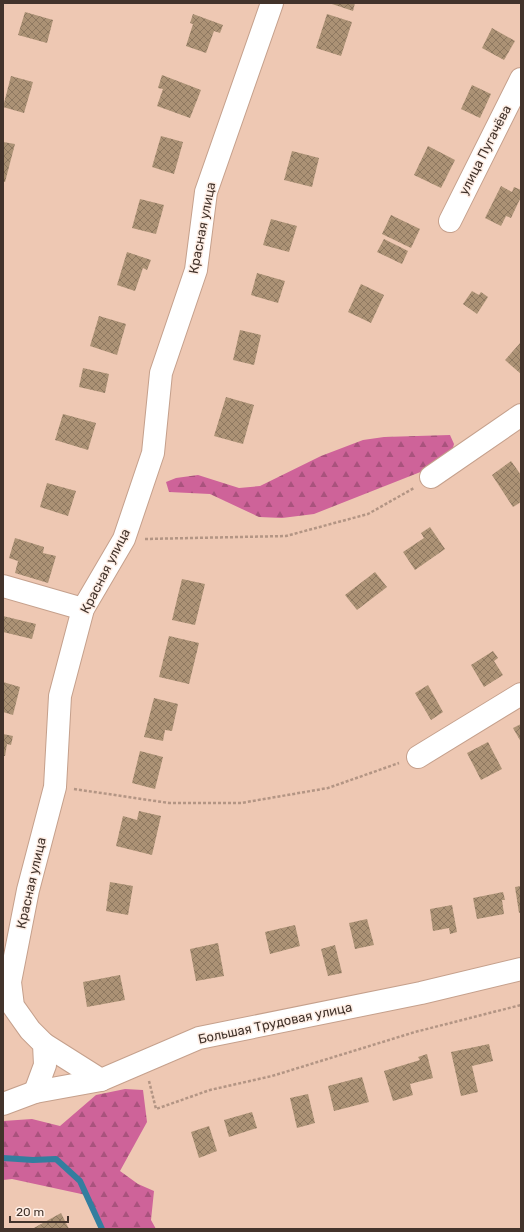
<svg xmlns="http://www.w3.org/2000/svg" width="524" height="1232" viewBox="0 0 524 1232" font-family="Rubik,sans-serif">
  <style>
    .forest { fill: url(#forest-firs) }
    .lines { fill: none; stroke-linecap: round; stroke-linejoin: round }
    .stream { stroke: #337e9f; stroke-width: 6 }
    .building { fill: url(#building-cross-hatch) }
    .minor-casing { stroke: #c5a08c; stroke-width: 24 }
    .path { stroke: #b39584; stroke-width: 2.5; stroke-dasharray: 3 2; stroke-linecap: butt }
    .minor { stroke: #fff; stroke-width: 22 }
    .labels { text-anchor: middle; dominant-baseline: central; stroke-width: 3; stroke-linejoin: round; paint-order: stroke }
    .street-label { font-size: 13px; fill: #42332b; stroke: #feeee5 }
  </style>
  <defs>
    <pattern id="forest-firs" width="22" height="20" patternUnits="userSpaceOnUse"><rect width="22" height="20" fill="#ce6399"/><path d="M5 1l3.5 6h-7zM16 11l3.5 6h-7z" fill="#a9527d"/></pattern>
    <pattern id="building-cross-hatch" width="8" height="8" patternUnits="userSpaceOnUse"><rect width="8" height="8" fill="#ac9275"/><path d="M0 0l8 8M0 8l8-8" fill="none" stroke="#8e7860"/></pattern>
  </defs>
  <rect width="100%" height="100%" fill="#eec8b3"/>
  <g class="forest">
    <path d="M450 435 454 444 451 455 423 471 314 514 282 518 259 517 210 494 169 492 166 482 176 478 198 475 239 488 260 486 321 456 363 440 384 437Z"/>
    <path d="M125 1089 143 1090 147 1122 120 1171 138 1184 154 1191 151 1220 156 1229H105L86 1195 12 1179 3 1180V1121L32 1119 60 1126 96 1095Z"/>
  </g>
  <g class="lines">
    <path class="stream" d="M3 1158 33 1160 56 1159 80 1181 102 1229"/>
  </g>
  <g class="building">
    <path d="M329 3H355L353 11Z"/>
    <path d="M25 12 53 20 47 43 18 35Z"/>
    <path d="M193 14 223 25 220 33 214 31 206 53 186 46 193 24 190 23Z"/>
    <path d="M327 14 352 22 341 56 316 48Z"/>
    <path d="M492 28 515 41 504 60 482 48Z"/>
    <path d="M162 75 201 90 190 118 157 106 163 89 158 88Z"/>
    <path d="M11 76 33 82 24 113 3 107Z"/>
    <path d="M472 85 491 94 480 118 461 109Z"/>
    <path d="M161 136 183 142 174 174 152 167Z"/>
    <path d="M3 142 15 144 5 182H3Z"/>
    <path d="M428 146 455 160 441 188 414 175Z"/>
    <path d="M292 151 319 158 312 187 284 180Z"/>
    <path d="M501 186 512 192 514 187 521 190V197L511 218 506 216 501 226 485 218Z"/>
    <path d="M140 199 164 205 156 234 132 228Z"/>
    <path d="M391 215 420 229 411 248 382 234Z"/>
    <path d="M271 219 297 226 289 252 263 245Z"/>
    <path d="M384 239 408 251 402 264 377 252Z"/>
    <path d="M127 252 151 260 147 270 143 268 135 291 117 285Z"/>
    <path d="M257 273 285 281 278 303 251 295Z"/>
    <path d="M361 284 384 295 371 323 348 312Z"/>
    <path d="M472 291 479 295 481 292 488 297 477 314 463 304Z"/>
    <path d="M99 316 126 324 117 355 90 346Z"/>
    <path d="M240 330 261 335 254 365 233 360Z"/>
    <path d="M521 342V374L505 360Z"/>
    <path d="M83 368 109 374 105 393 79 387Z"/>
    <path d="M226 397 254 405 243 444 214 436Z"/>
    <path d="M63 414 96 423 88 450 55 440Z"/>
    <path d="M511 461 521 475V502L513 507 492 475Z"/>
    <path d="M47 483 76 491 68 516 40 507Z"/>
    <path d="M430 527 445 549 415 570 403 552 424 538 421 533Z"/>
    <path d="M15 538 44 547 43 553 56 556 48 583 15 573 18 561 9 558Z"/>
    <path d="M375 572 387 587 357 610 345 595Z"/>
    <path d="M182 579 205 584 195 625 172 620Z"/>
    <path d="M3 616 36 624 32 639 3 632Z"/>
    <path d="M169 636 199 643 189 684 159 677Z"/>
    <path d="M493 651 498 658 494 661 503 675 484 687 471 665Z"/>
    <path d="M3 682 20 687 13 715 3 712Z"/>
    <path d="M428 685 443 712 431 720 415 693Z"/>
    <path d="M154 698 178 704 172 731 165 730 163 741 144 737Z"/>
    <path d="M521 724V742L513 728Z"/>
    <path d="M3 734 13 736 11 745 7 744 5 756H3Z"/>
    <path d="M488 742 502 769 481 780 467 753Z"/>
    <path d="M140 751 163 757 155 789 132 783Z"/>
    <path d="M139 811 161 816 152 855 116 846 123 816 137 820Z"/>
    <path d="M110 882 133 886 128 915 106 911Z"/>
    <path d="M521 886V912L519 913 515 887Z"/>
    <path d="M503 892 505 900H502L504 914 477 919 473 898Z"/>
    <path d="M452 905 457 932 450 934 449 928 433 931 430 909Z"/>
    <path d="M367 919 374 945 355 949 349 923Z"/>
    <path d="M295 925 300 946 270 954 265 932Z"/>
    <path d="M218 943 224 976 196 981 190 949Z"/>
    <path d="M335 945 342 973 328 976 321 949Z"/>
    <path d="M120 975 125 1000 87 1007 83 982Z"/>
    <path d="M489 1044 493 1061 472 1066 478 1092 461 1096 451 1052Z"/>
    <path d="M427 1054 433 1078 410 1084 413 1095 393 1101 384 1071 420 1060 418 1057Z"/>
    <path d="M362 1077 369 1102 334 1111 328 1086Z"/>
    <path d="M308 1094 315 1123 297 1128 290 1098Z"/>
    <path d="M252 1112 257 1128 229 1137 224 1120Z"/>
    <path d="M209 1126 217 1151 199 1158 191 1132Z"/>
    <path d="M61 1213 69 1229H32Z"/>
  </g>
  <g class="lines">
    <g class="minor-casing">
      <g id="minor">
        <path d="M450 221 521 79"/>
        <path d="M431 477 521 415"/>
        <path d="M3 586 83 609"/>
        <path d="M418 757 521 694"/>
        <path d="M44 1044 101 1080 199 1038 421 993 521 969"/>
        <path d="M35 1092 45 1065 44 1044 30 1030 13 1006 10 982 28 890 55 787 60 696 83 609 124 539 153 453 161 373 196 270 206 192 272 3"/>
        <path d="M3 1104 35 1092 101 1080"/>
      </g>
    </g>
    <g class="path">
      <path d="M145 539 286 536 368 514 414 488"/>
      <path d="M74 789 169 803H241L328 788 399 763"/>
      <path d="M149 1081 156 1109 210 1090 272 1076 415 1032 521 1005"/>
    </g>
    <use href="#minor" class="minor"/>
  </g>
  <g class="labels">
    <g class="street-label">
      <text transform="translate(485 150) rotate(-63)">улица Пугачёва</text>
      <text transform="translate(202 228) rotate(-79)">Красная улица</text>
      <text transform="translate(105 571) rotate(-63)">Красная улица</text>
      <text transform="translate(31 883) rotate(-77)">Красная улица</text>
      <text transform="translate(275 1023) rotate(-12)">Большая Трудовая улица</text>
    </g>
  </g>
  <rect width="524" height="1232" fill="none" stroke="#42332b" stroke-width="8"/>
  <path d="M10 1216v6h58v-6" fill="none" stroke="#42332b" stroke-width="2"/>
  <text x="16" y="1216" font-size="12" fill="#42332b" stroke="#feeee5" stroke-width="3" paint-order="stroke">20 m</text>
</svg>
